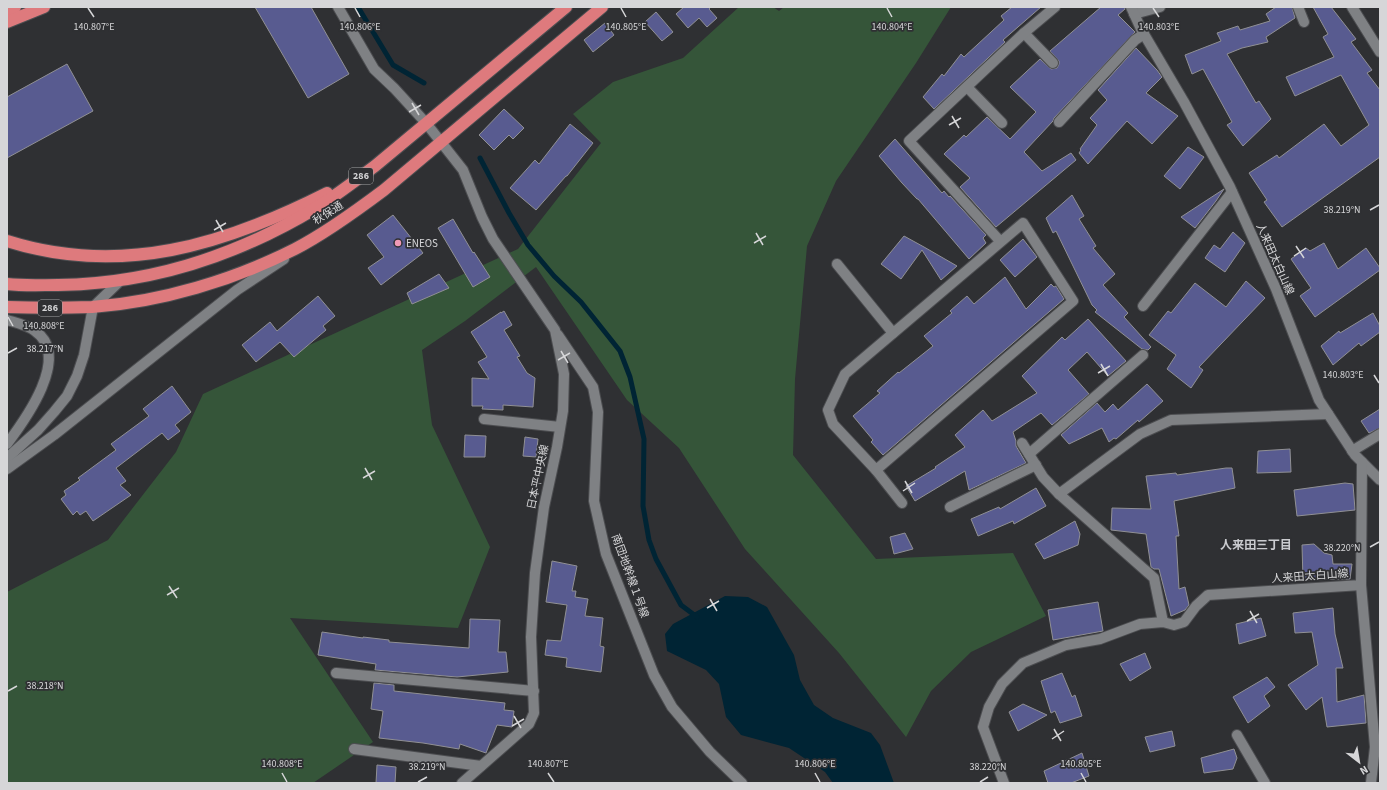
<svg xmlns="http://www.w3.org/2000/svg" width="1387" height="790" viewBox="0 0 1387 790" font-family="'Source Sans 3','Noto Sans JP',sans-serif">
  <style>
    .green { fill: #355539 }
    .water { fill: #002434 }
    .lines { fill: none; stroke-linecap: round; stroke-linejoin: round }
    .stream { stroke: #002434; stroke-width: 5 }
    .building { fill: #585b90; stroke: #909094 }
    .minor-casing { stroke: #4c4d50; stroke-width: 12 }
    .highway-casing { stroke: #4c4d50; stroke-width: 14 }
    .minor { stroke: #7f8184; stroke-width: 10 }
    .highway { stroke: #de7a7d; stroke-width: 12 }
    .ticks { fill: none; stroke: #d6d6d8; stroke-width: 1.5 }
    .poi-dot { fill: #f09ab6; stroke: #2f3033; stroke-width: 1.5 }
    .labels { text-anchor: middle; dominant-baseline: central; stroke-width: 3.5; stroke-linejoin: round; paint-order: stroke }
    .shield { fill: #2f3033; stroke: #a4a4a6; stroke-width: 1 }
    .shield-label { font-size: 10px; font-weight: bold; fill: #d6d6d8 }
    .street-label { font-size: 11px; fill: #d6d6d8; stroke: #2f3033 }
    .poi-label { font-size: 11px; fill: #d6d6d8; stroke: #2f3033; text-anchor: start }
    .neighbourhood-label { font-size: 12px; font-weight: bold; fill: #cacbcf; stroke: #2f3033 }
    .ticks-label { font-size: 10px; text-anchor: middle; fill: #d6d6d8; stroke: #2f3033; stroke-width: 3.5; stroke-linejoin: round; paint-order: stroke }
  </style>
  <rect width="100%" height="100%" fill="#2f3033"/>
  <path class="green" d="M739 7H773L779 11 784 7H951L916 63 836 181 807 246 795 379 793 455 876 559 1013 553 1046 616 971 652 931 691 906 737 839 653 745 549 679 448 627 400 536 267 465 321 422 350 432 425 490 547 458 628 290 618 373 742 313 783H7V592L108 540 176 452 203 394 518 249 601 143 573 114 613 82 683 58Z"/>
  <path class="water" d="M725 596 748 597 767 607 794 655 800 680 814 705 833 718 871 733 880 745 894 783H833L825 772 789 748 741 735 726 717 719 684 706 670 667 651 665 634 673 624Z"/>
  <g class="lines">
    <g class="stream">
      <path d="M358 7 393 65 424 83"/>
      <path d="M480 158 509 213 528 245 554 276 581 302 620 351 630 377 644 439 643 506 649 540 656 559 681 605 697 617"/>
    </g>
  </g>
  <g class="building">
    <path d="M255 7H311L349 74 308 98Z"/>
    <path d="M684 7H711L709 9 717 18 707 27 699 18 688 28 676 14Z"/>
    <path d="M1012 7H1041L1003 40 1005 42 934 109 923 97 942 74 944 76 961 54 964 57 1004 20 1001 16Z"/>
    <path d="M1101 7H1125V9L1118 15 1135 32 1054 118 1053 121 1024 152 1042 171 1071 153 1076 160 996 227 960 187 970 178 944 154 964 135 966 137 987 117 1010 139 1036 112 1010 87 1040 59 1051 69 1057 68 1059 64V61L1050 51Z"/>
    <path d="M1276 7H1292L1295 18 1266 37 1268 42 1242 48 1227 54 1256 103 1259 101 1271 119 1243 146 1227 125 1232 122 1203 69 1192 74 1185 55 1221 41 1217 33 1238 26 1240 30 1270 21 1266 14Z"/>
    <path d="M1313 7H1331L1356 39 1351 42 1372 70 1367 73 1380 90V157L1282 227 1264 202 1267 200 1249 173 1277 155 1279 158 1324 124 1341 146 1369 125 1341 75 1295 96 1286 77 1334 57 1323 37 1328 34Z"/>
    <path d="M656 12 673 32 662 41 645 22Z"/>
    <path d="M605 23 614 35 593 52 584 40Z"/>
    <path d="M1136 48 1157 70 1162 77 1146 93 1178 116 1152 144 1127 121 1088 164 1079 153 1081 150 1080 149 1097 125 1090 118 1107 100 1098 90Z"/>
    <path d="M67 64 93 111 7 158V97Z"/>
    <path d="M504 109 524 128 513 139 509 135 494 150 479 135Z"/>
    <path d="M570 124 593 143 567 176H566L536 210 510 188 535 160 539 164Z"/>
    <path d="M895 139 942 193 944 191 949 197 950 196 986 235 983 238 986 243 969 259 918 199H917L902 183 879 156Z"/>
    <path d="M1188 147 1204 157 1180 189 1164 176Z"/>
    <path d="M1224 189 1216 201 1195 228 1181 217Z"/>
    <path d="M1072 195 1084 216 1079 219 1096 246 1093 248 1115 274 1103 285 1128 313 1124 317 1151 347 1148 350 1142 349 1095 312 1097 310 1092 305 1056 231 1053 233 1046 218Z"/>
    <path d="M393 215 423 253 381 285 368 268 384 257 367 235Z"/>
    <path d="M453 219 473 253 474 252 490 277 473 287 438 228Z"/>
    <path d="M1233 232 1245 243 1225 272 1205 258 1214 245 1220 249Z"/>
    <path d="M904 236 924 247 957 266 941 280 922 250 901 279 881 264Z"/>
    <path d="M1023 239 1037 257 1015 277 1000 260Z"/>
    <path d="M1324 243 1338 269 1366 248 1380 268V270L1315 317 1300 296 1311 288 1291 259 1306 248 1310 251Z"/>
    <path d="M439 274 449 288 412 304 407 293Z"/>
    <path d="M1005 277 1026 309 1051 284 1054 287 1056 286 1064 299 883 455 871 442 873 440 853 416 880 393 877 391 898 372 899 373 933 346 924 336 952 313 950 311 967 296 974 304Z"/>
    <path d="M1246 281 1265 298 1199 367 1203 370 1191 388 1167 369 1176 355 1149 335 1168 311 1171 313 1195 283 1226 307Z"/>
    <path d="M318 296 335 316 323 326 326 330 294 357 280 342 256 362 242 345 270 322 277 331Z"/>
    <path d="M504 311 512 325 504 330 520 356 517 357 527 373 535 378 533 407 503 405V410L482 409 483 406H472V378L489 379 478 362 487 357 471 332 501 312V313Z"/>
    <path d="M1373 313 1380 326V332L1361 346 1359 343 1333 365 1321 346 1339 331 1340 333Z"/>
    <path d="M1088 319 1126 361 1108 376 1087 352 1068 370 1089 394 1052 425 1041 413 1013 432 1016 441V446L1026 463 969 490 965 471 915 501 906 486 936 468 935 467 965 447 955 435 983 410 992 421 1037 393 1022 376 1062 337 1065 340Z"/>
    <path d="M1147 384 1163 401 1139 422 1138 420 1116 439 1114 438 1109 442 1102 428 1069 444 1061 435 1097 403 1105 412 1113 404 1118 410Z"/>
    <path d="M172 386 191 412 175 425 180 431 168 440 162 433 116 468 126 481 120 485 131 495 93 521 86 511 80 515 77 511 73 515 61 499 66 495 64 491 80 480 78 478 116 450 111 444 149 416 143 409Z"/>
    <path d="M1380 409V428L1369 433 1361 421Z"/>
    <path d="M465 435 486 436 485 457H464Z"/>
    <path d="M525 437 538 439 536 457 523 456Z"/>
    <path d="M1290 449 1291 472 1257 473 1258 451Z"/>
    <path d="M1226 468H1232L1235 488 1174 501 1179 536H1176L1179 589 1185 587 1189 605 1185 610 1171 616 1159 569H1154L1151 567 1146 534 1111 530 1112 508 1151 509 1146 476 1176 473 1177 475Z"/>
    <path d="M1345 483 1353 484 1355 510 1297 516 1294 490Z"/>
    <path d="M1036 488 1046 506 1014 524 1013 521 978 536 971 519 999 507 1000 509Z"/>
    <path d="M1075 521 1080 534 1078 545 1044 559 1035 544Z"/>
    <path d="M905 533 913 549 894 554 890 537Z"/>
    <path d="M1314 544 1324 553 1332 555 1333 564H1352L1350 579 1303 580 1302 545Z"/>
    <path d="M552 561 577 566 572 591H576L575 597 588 599 585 616 603 618 600 646 604 647 601 672 566 667 567 658 545 655 547 640 561 641 567 605 546 602Z"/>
    <path d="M1098 602 1103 631 1053 640 1048 610Z"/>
    <path d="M1333 608 1335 634 1343 668H1336L1337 702 1364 695 1366 723 1327 727 1322 697 1306 710 1288 685 1318 665 1312 632 1295 633 1293 613Z"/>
    <path d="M1261 618 1266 636 1239 644 1236 624Z"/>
    <path d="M470 619 500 620 498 652H506L508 672 457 677 375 670 376 664 318 655 322 632 363 638V637L389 640V642L469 648Z"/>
    <path d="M1145 653 1151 668 1130 681 1120 664Z"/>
    <path d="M1062 673 1072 697 1075 695 1082 716 1060 723 1055 711 1051 713 1041 681Z"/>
    <path d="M1267 677 1275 687 1264 696 1270 706 1248 723 1233 697Z"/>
    <path d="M374 683 394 685V691L505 703 504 710 514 711 512 727 497 725 486 753 460 744 459 749 423 743 379 738 383 711 371 709Z"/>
    <path d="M1023 704 1047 715 1018 731 1009 712Z"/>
    <path d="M1172 731 1175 746 1150 752 1145 737Z"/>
    <path d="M1234 749 1237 758 1233 769 1204 773 1201 758Z"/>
    <path d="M1082 753 1089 776 1071 783H1048L1044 771Z"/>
    <path d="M377 765 396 767 395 783H376Z"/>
  </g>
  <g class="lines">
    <g class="minor-casing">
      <g id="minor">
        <path d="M338 7 374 69 394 88 426 123 463 170 482 217 493 239 555 330 564 374 563 411 557 447 544 507 535 573 531 637 534 713 529 724 462 783"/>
        <path d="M1298 7 1304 22"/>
        <path d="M1352 7 1380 52"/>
        <path d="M1134 14 1160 7"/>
        <path d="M1024 33 1053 63"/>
        <path d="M967 87 1002 123"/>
        <path d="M1059 122 1135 40 1144 34"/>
        <path d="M1023 223 1073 301 876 470 833 424 828 410 845 374Z"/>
        <path d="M1000 241 909 141 1024 33 1055 7"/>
        <path d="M837 264 893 333"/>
        <path d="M1143 306 1232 192"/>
        <path d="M7 320C17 323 27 325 35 331 72 356 25 420 7 444"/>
        <path d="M558 335 593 387 598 412 594 501 606 554 654 675 672 707 710 752 742 783"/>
        <path d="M484 419 560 427"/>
        <path d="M1022 443 1043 477 1059 494"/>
        <path d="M1352 451 1380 434"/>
        <path d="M1029 454 1143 355"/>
        <path d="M7 458 38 430 54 412 67 396 77 376 84 355 93 307 120 281"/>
        <path d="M1362 462 1380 480"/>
        <path d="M7 469 54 435 237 290 284 259"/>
        <path d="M876 470 902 503"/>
        <path d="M950 507 1036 465"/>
        <path d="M1361 585 1375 747 1371 783"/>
        <path d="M1163 622 1154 578 1059 494 1140 434 1171 420 1328 414"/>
        <path d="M336 673 534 691"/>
        <path d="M1237 735 1265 783"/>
        <path d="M354 749 481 766"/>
        <path d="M1004 783 983 727 989 707 1002 684 1023 663 1066 645 1100 639 1140 624 1163 622 1174 625 1184 622 1196 606 1208 595 1361 585 1362 462 1355 455 1319 400 1276 289 1230 187 1184 102 1141 29 1131 7"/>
      </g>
    </g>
    <g class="highway-casing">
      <g id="highway">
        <path d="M7 11 15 7"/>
        <path d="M7 22 44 7"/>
        <path d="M7 241C121 277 224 245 327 193"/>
        <path d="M7 284C24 286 41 285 58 285 150 284 238 255 316 208 337 195 356 180 375 166L566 7"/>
        <path d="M7 307C35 308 64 308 92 307 161 302 234 280 295 249 326 233 356 211 384 190L602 7"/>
      </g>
    </g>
    <use href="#minor" class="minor"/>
    <use href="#highway" class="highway"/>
  </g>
  <path class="ticks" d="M88 8 94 17M355 8 360 17M621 8 626 17M887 8 892 17M1153 8 1159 17M412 103 419 115M409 112 421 105M952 116 959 128M949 125 961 118M1370 210 1379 205M216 220 223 232M214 230 226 223M756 233 763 245M754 243 766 236M1296 246 1304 258M1294 256 1306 248M8 317 13 326M561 351 568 363M8 353 17 348M558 360 570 353M1101 364 1108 376M1098 373 1110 366M1374 375 1379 383M365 468 372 480M363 478 375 471M905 481 912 493M903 491 915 483M1370 547 1379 542M169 586 177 598M167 595 179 588M710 599 717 611M707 608 719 601M1250 611 1257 623M1247 621 1259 614M8 691 17 686M514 716 521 728M512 726 524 719M1054 729 1061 741M1052 739 1064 731M282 773 287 782M548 773 554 782M815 773 820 782M1081 773 1086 782M418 782 427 777M980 782 988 777"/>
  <circle class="poi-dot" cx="398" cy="243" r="4"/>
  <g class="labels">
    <g class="shield">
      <rect x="349" y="168" width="24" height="16" rx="3"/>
      <rect x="38" y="300" width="24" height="16" rx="3"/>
    </g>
    <g class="shield-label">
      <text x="361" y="176">286</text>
      <text x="50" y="308">286</text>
    </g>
    <g class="street-label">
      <text transform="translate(328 213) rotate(-32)">秋保通</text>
      <text transform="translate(1275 259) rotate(66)">人来田太白山線</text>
      <text transform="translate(538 477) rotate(-78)">日本平中央線</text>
      <text transform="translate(630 576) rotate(70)">南団地幹線１号線</text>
      <text transform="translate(1310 576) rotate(-4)">人来田太白山線</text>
    </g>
    <g class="poi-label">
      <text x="406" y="243">ENEOS</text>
    </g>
    <g class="neighbourhood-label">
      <text x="1256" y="545">人来田三丁目</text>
    </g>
  </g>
  <g class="ticks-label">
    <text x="94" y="30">140.807°E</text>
    <text x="360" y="30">140.806°E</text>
    <text x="626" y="30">140.805°E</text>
    <text x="892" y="30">140.804°E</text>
    <text x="1159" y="30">140.803°E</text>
    <text x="1342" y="213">38.219°N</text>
    <text x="44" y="329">140.808°E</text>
    <text x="45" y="352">38.217°N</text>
    <text x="1343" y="378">140.803°E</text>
    <text x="1342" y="551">38.220°N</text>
    <text x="45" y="689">38.218°N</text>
    <text x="282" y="767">140.808°E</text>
    <text x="548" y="767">140.807°E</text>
    <text x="815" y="767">140.806°E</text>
    <text x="1081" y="767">140.805°E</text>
    <text x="427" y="770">38.219°N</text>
    <text x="988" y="770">38.220°N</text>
  </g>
  <rect width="1387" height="790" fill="none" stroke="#d6d6d8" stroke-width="16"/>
  <g transform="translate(1359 762) rotate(149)" stroke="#2f3033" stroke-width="3" paint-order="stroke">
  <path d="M0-3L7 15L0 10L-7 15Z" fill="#d6d6d8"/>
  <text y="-6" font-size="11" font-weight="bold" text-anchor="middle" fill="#d6d6d8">N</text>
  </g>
</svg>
